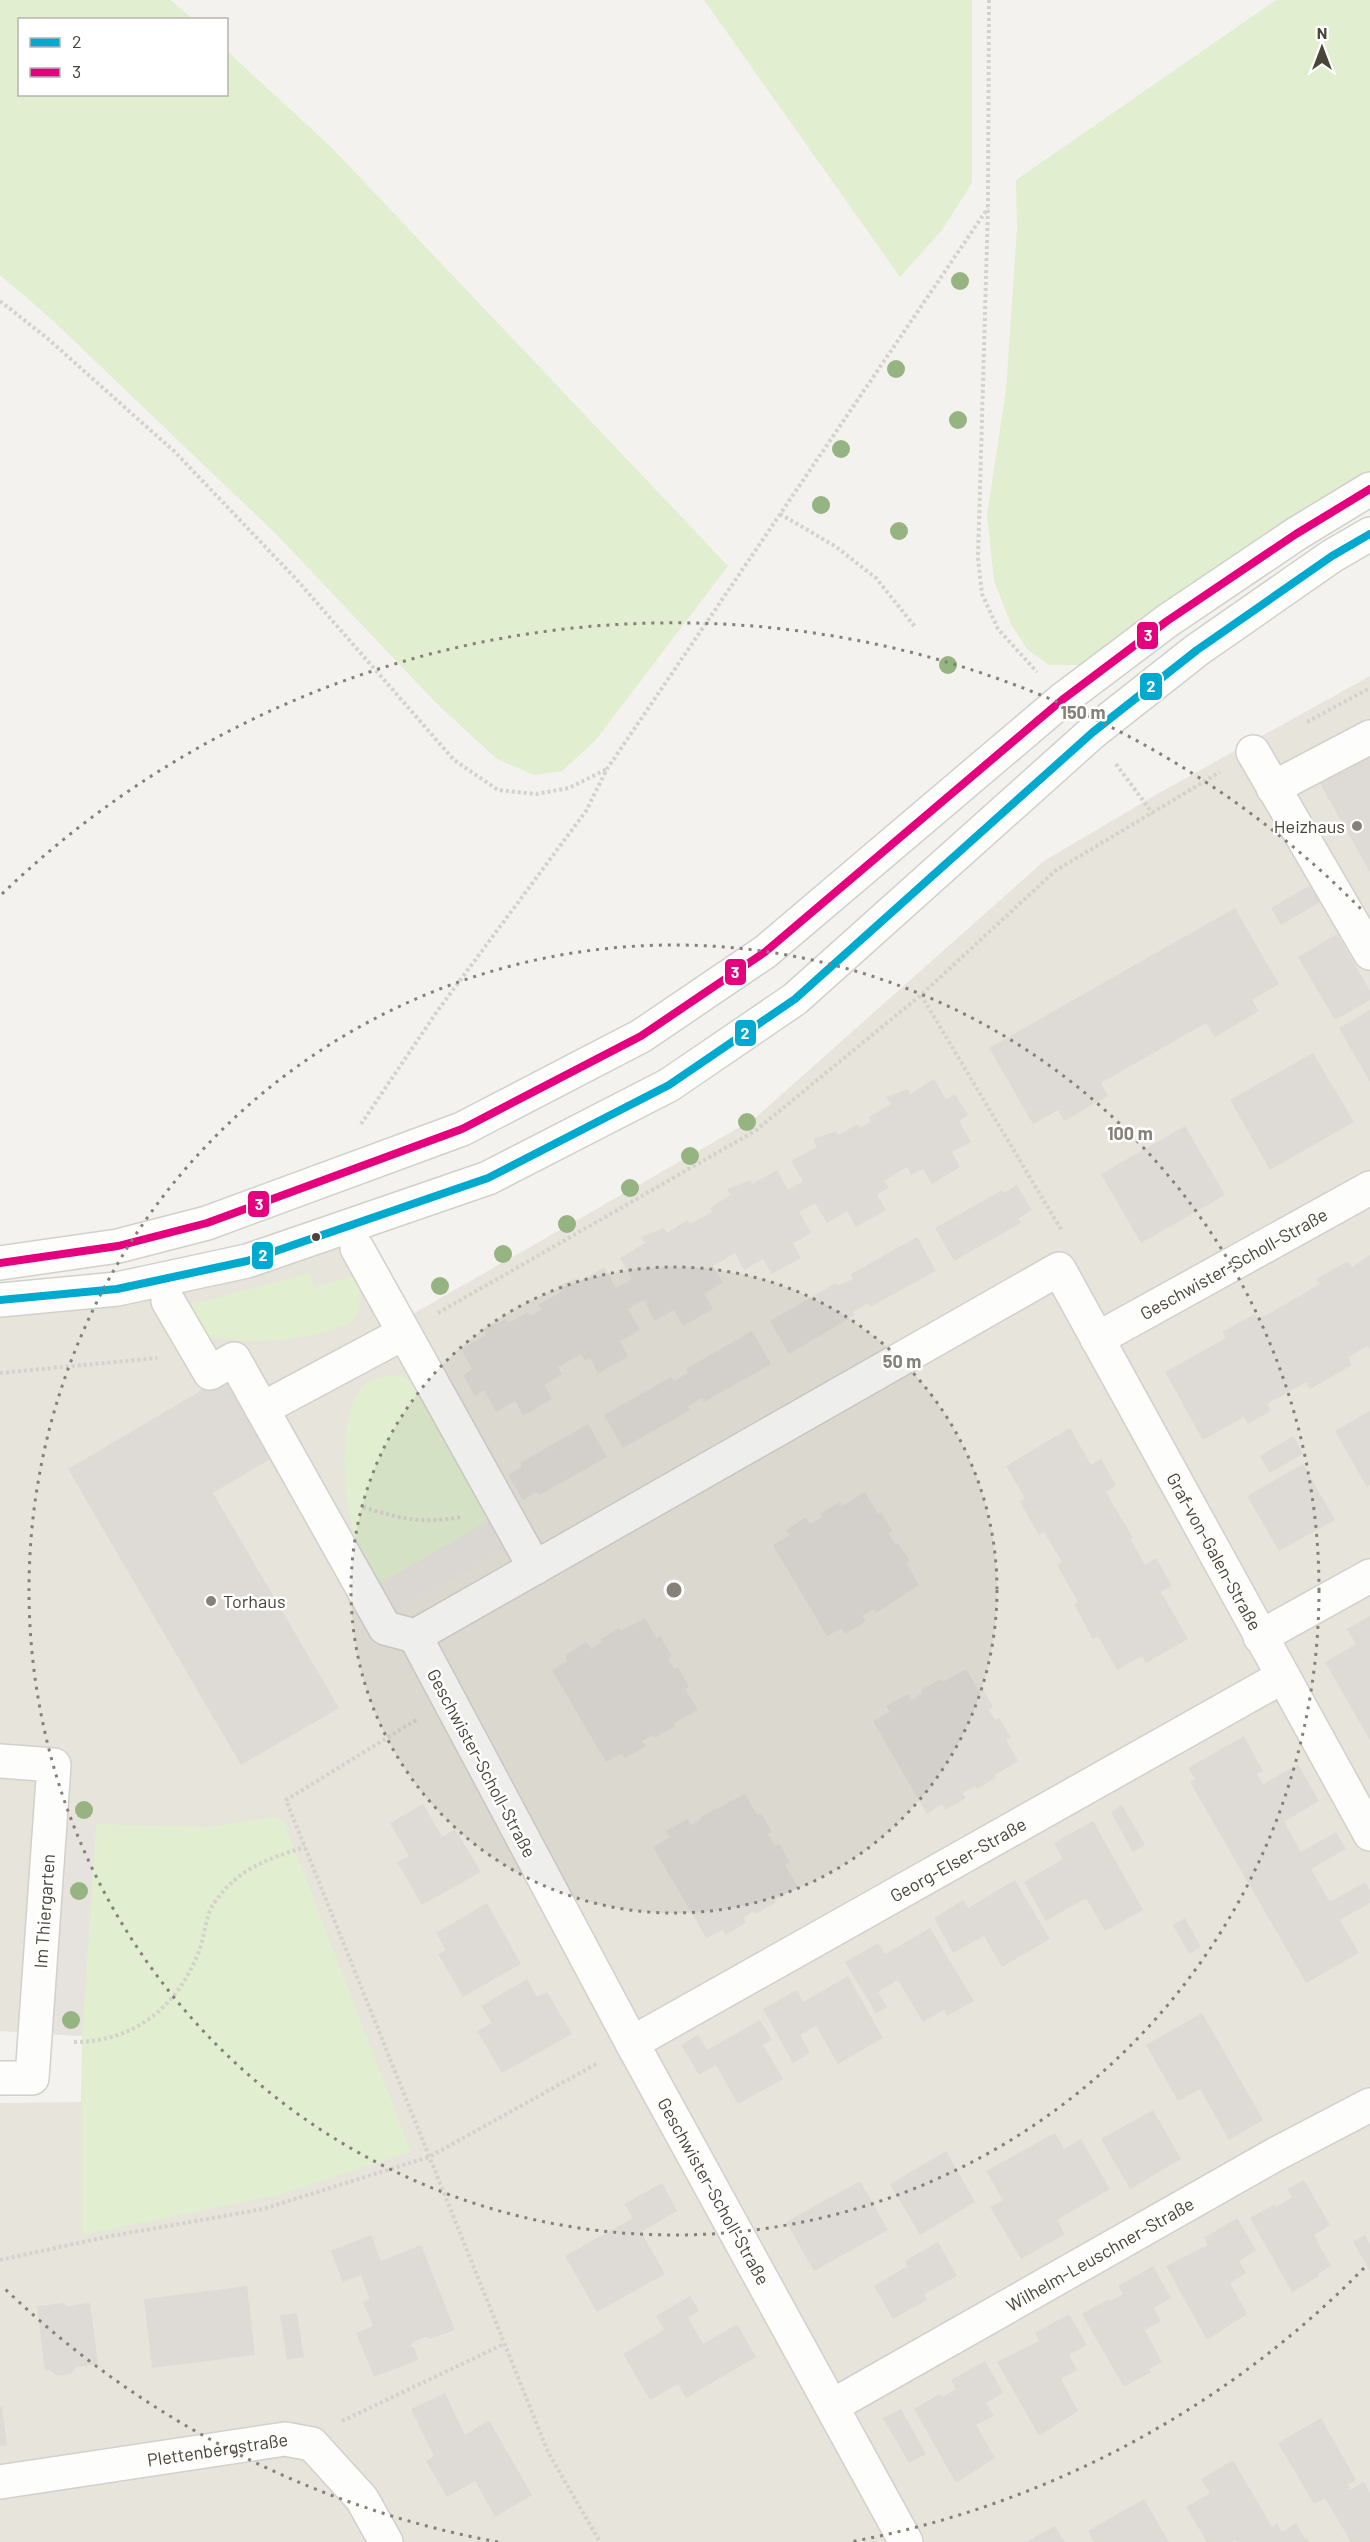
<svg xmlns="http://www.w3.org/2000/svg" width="1370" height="2542" viewBox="0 0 1370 2542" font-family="Barlow,sans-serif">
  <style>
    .residential { fill: #e7e4dc }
    .green { fill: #e1eecf }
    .parking { fill: #e6e3df }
    .building { fill: #dedbd6 }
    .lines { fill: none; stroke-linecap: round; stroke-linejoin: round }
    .minor-casing { stroke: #d2d0cb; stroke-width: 36 }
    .path { stroke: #d3d2cc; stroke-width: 4; stroke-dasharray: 3 3; stroke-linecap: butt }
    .minor { stroke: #fdfdfc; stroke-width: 33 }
    .bus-1-casing { stroke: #fff; stroke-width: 12 }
    .bus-2-casing { stroke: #fff; stroke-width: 12 }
    .bus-1 { stroke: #00a9ce; stroke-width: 8 }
    .bus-2 { stroke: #e5007d; stroke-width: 8 }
    .tree { fill: #96b382 }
    .ring { fill: none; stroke: #868178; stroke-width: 3; stroke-dasharray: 3 6 }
    .poi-dot { fill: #868178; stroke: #fff; stroke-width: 2 }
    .bus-dot { fill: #4b4439; stroke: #fff; stroke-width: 2 }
    .labels { text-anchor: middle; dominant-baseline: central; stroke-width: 5; stroke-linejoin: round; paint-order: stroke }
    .poi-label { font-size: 18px; fill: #4b4439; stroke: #fff; text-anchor: end }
    .street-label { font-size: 18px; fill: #4b4439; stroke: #fff }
    .centre { fill: #868178; stroke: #fff; stroke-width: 3 }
    .ring-label { font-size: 18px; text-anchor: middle; font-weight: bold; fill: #868178; stroke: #fff; stroke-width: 5; stroke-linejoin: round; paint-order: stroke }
    .line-badge { stroke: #fff; stroke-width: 2 }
    .badge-label { font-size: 16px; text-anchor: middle; font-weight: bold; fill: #fff }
  </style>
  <rect width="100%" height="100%" fill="#f4f2ee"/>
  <path class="residential" d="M1370 676V2542H0V2103L81 2102 82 2036 0 2031V1316L227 1279 367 1241 402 1320 754 1119 1044 861 1159 793Z"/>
  <g class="green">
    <path d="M0 0H171L192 19 20 20V94H226L227 51 331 147 728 566 595 741 562 771 534 775 497 759 436 703 276 534 49 317 0 275Z"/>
    <path d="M704 0H972V183L942 230 900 277Z"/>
    <path d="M1276 0H1370V471L1315 505 1082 665H1049L1027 649 1011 624 994 581 987 515 1006 390 1017 228 1016 180Z"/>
    <path d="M310 1273 314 1288 355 1275C360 1286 363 1310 353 1320 347 1326 337 1328 328 1331 288 1343 249 1343 208 1337L188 1309 192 1304Z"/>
    <path d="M396 1375 410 1380 424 1393 511 1545 489 1520 376 1586C366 1562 353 1538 349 1513 343 1480 340 1419 359 1391 368 1379 382 1376 396 1375Z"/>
    <path d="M274 1817 284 1822 411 2152 278 2195 82 2235V2036L96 1824 206 1827Z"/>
  </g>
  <g class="parking">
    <path d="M490 1520 506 1549 392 1614 376 1586Z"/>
    <path d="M50 1821 96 1824 82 2036 35 2033Z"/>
  </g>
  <g class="building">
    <path d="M1370 751V872L1318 780Z"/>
    <path d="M1309 886 1320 902 1281 925 1271 908Z"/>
    <path d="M1235 908 1279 984 1252 1000 1259 1011 1215 1037 1206 1023 1101 1083 1108 1096 1064 1121 1058 1110 1033 1124 989 1048Z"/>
    <path d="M1337 934 1370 991V1000L1335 1020 1298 957Z"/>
    <path d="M1370 1010V1082L1339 1028Z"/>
    <path d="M1313 1053 1354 1122 1270 1170 1230 1100Z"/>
    <path d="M934 1079 946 1099 955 1094 968 1115 959 1121 971 1142 952 1152 960 1167 932 1184 923 1169 911 1175 907 1167 884 1181 889 1188 877 1195 886 1210 856 1227 847 1211 827 1223 815 1203 799 1212 811 1233 793 1243 801 1258 772 1274 763 1259 744 1270 735 1253 713 1266 723 1283 704 1294 713 1309 683 1326 674 1310 655 1321 644 1300 628 1309 640 1330 620 1341 628 1357 598 1373 590 1358 585 1361 581 1354 558 1367 562 1374 544 1385 552 1399 523 1416 515 1401 496 1412 484 1390 475 1396 463 1375 472 1369 461 1349 486 1335 483 1329 506 1319 508 1323 528 1312 530 1316 541 1310 538 1305 561 1292 557 1286 578 1278 580 1281 604 1267 616 1288 632 1279 620 1258 645 1243 641 1237 664 1228 667 1233 688 1220 690 1224 712 1212 710 1208 730 1195 727 1189 751 1180 752 1184 777 1170 788 1190 803 1181 791 1161 817 1147 813 1139 836 1131 838 1135 858 1124 860 1128 871 1122 869 1117 891 1104 886 1097 908 1089 910 1094Z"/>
    <path d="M1185 1126 1225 1195 1141 1243 1101 1174Z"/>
    <path d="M1017 1185 1032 1210 1019 1218 1021 1223 954 1261 935 1228 1002 1190 1004 1193Z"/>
    <path d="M917 1237 936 1271 870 1307 868 1303 853 1312 855 1315 789 1354 770 1321 836 1283 838 1286 853 1279 851 1274Z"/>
    <path d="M1370 1255V1349L1368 1346 1348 1357 1352 1365 1310 1389 1306 1382 1267 1404 1271 1411 1248 1424 1244 1417 1203 1440 1165 1372 1226 1338 1222 1332 1255 1314 1258 1319 1272 1312 1320 1284 1316 1279 1348 1261 1352 1267Z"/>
    <path d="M752 1331 771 1364 704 1402 702 1398 688 1406 690 1410 623 1448 604 1415 671 1377 674 1381 688 1373 686 1369Z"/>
    <path d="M236 1370 284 1451 213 1493 339 1708 241 1765 68 1469Z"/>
    <path d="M1370 1411V1485L1367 1487 1335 1431Z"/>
    <path d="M588 1424 607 1457 539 1495 537 1492 523 1500 508 1475 522 1467 520 1463Z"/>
    <path d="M1070 1428 1091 1465 1101 1459 1116 1485 1106 1492 1133 1538 1131 1540 1145 1565 1156 1558 1172 1586 1161 1592 1188 1639 1146 1663 1142 1656 1117 1670 1098 1636 1093 1639 1074 1604 1078 1602 1057 1565 1062 1562 1044 1532 1039 1535 1020 1502 1025 1498 1006 1466Z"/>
    <path d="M1293 1436 1303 1454 1270 1473 1260 1456Z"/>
    <path d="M1303 1464 1335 1520 1279 1551 1247 1496Z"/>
    <path d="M865 1492 878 1514 881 1512 892 1531 888 1533 895 1544 898 1543 910 1561 906 1563 919 1585 876 1613 874 1609 862 1616 866 1621 845 1634 842 1628 827 1636 773 1545 790 1535 786 1530 806 1517 810 1524 822 1517 820 1514 840 1502 842 1506Z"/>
    <path d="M1370 1616V1740L1325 1662 1356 1644 1347 1629Z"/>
    <path d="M645 1618 657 1639 660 1636 672 1656 668 1659 675 1669 678 1667 689 1687 685 1689 698 1710 674 1723 675 1726 655 1738 654 1735 642 1741 646 1746 625 1758 622 1753 606 1762 552 1670 568 1661 565 1655 587 1642 591 1649 602 1642 601 1639 619 1628 621 1631Z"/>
    <path d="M966 1669 978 1690 982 1688 993 1707 989 1710 995 1720 999 1718 1011 1738 1006 1740 1018 1761 995 1775 996 1778 977 1789 975 1786 963 1793 966 1798 945 1810 942 1804 927 1814 873 1721 890 1712 886 1706 908 1694 911 1700 922 1693 921 1690 941 1679 943 1682Z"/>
    <path d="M1244 1736 1263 1771 1257 1774 1263 1784 1298 1764 1319 1801 1284 1822 1301 1852 1336 1832 1346 1849 1311 1869 1330 1902 1365 1882 1370 1890V1903L1340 1920 1359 1953 1306 1983 1190 1782 1195 1779 1188 1768Z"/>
    <path d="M745 1794 757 1815 761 1813 772 1832 768 1834 775 1846 779 1844 790 1862 785 1865 798 1887 775 1900 776 1903 755 1914 754 1911 743 1918 746 1923 726 1935 722 1930 706 1938 653 1847 670 1837 666 1831 688 1819 691 1825 701 1819 700 1817Z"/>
    <path d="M423 1804 442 1837 455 1829 481 1872 422 1905 397 1862 409 1856 390 1823Z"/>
    <path d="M1122 1805 1145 1845 1133 1852 1111 1812Z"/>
    <path d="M1093 1821 1143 1910 1105 1931 1086 1898 1046 1921 1024 1882 1063 1859 1054 1843Z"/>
    <path d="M1015 1880 1050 1939 1002 1967 984 1936 953 1953 934 1918 963 1900 968 1908Z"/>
    <path d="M487 1903 521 1964 463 1997 438 1954 446 1950 436 1933Z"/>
    <path d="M1185 1918 1201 1947 1189 1954 1173 1925Z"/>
    <path d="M930 1928 974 2001 947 2016 944 2010 923 2022 898 1980 878 1992 887 2007 876 2013 845 1962 878 1943 885 1954Z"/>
    <path d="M848 1976 883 2038 838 2064 816 2026 800 2035 810 2053 793 2063 763 2009 797 1990 803 2002Z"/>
    <path d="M527 1979 537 1997 547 1992 572 2034 502 2073 477 2031 492 2023 481 2006Z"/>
    <path d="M1202 2013 1263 2120 1229 2140 1200 2089 1178 2101 1146 2045Z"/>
    <path d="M760 2020 772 2040 763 2045 783 2079 738 2104 716 2065 699 2075 681 2045 698 2035 707 2050Z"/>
    <path d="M1153 2110 1181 2159 1130 2189 1101 2139Z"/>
    <path d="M1055 2133 1064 2149 1081 2139 1110 2189 1057 2220 1065 2234 1021 2259 990 2207 1003 2200 986 2171Z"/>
    <path d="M946 2151 975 2202 920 2235 890 2184Z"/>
    <path d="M1304 2180 1330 2225 1314 2235 1331 2266 1318 2274 1319 2276 1292 2292 1250 2218 1275 2204 1276 2207 1292 2197 1287 2189Z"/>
    <path d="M860 2181 888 2230 814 2271 786 2222Z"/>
    <path d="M662 2183 677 2211 641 2232 665 2274 597 2312 565 2256 633 2218 624 2204Z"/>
    <path d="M1237 2218 1256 2250 1239 2261 1246 2273 1230 2283 1247 2314 1207 2340 1166 2266 1208 2245 1204 2238Z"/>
    <path d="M371 2235 381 2261 421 2245 455 2330 430 2339 426 2337 413 2342 410 2347H414L418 2360 374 2377 356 2333 373 2326 363 2302 370 2299 361 2275 343 2282 331 2251Z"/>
    <path d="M1365 2235 1370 2244V2271L1353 2242Z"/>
    <path d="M938 2242 957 2276 924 2294 927 2300 893 2319 874 2286 908 2266 905 2261Z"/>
    <path d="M1153 2266 1171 2298 1154 2308 1161 2321 1145 2330 1162 2362 1149 2369 1151 2372 1124 2387 1082 2314 1109 2299 1110 2301 1123 2294 1118 2286Z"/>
    <path d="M247 2286 255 2355 152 2368 144 2299Z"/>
    <path d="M690 2296 699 2311 688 2318 703 2344 737 2324 756 2357 686 2398 678 2384 650 2400 623 2354 664 2330 656 2316Z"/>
    <path d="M65 2303 66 2306 90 2303 98 2364 76 2367 71 2374 57 2376 50 2370 45 2371 37 2306Z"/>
    <path d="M297 2313 304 2357 287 2360 280 2315Z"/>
    <path d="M1069 2314 1087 2345 1069 2355 1077 2370 1061 2379 1078 2411 1039 2436 997 2362 1039 2341 1035 2333Z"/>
    <path d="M985 2361 1003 2393 986 2403 994 2416 976 2425 995 2458 956 2483 914 2409 940 2394 942 2397 956 2389 951 2380Z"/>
    <path d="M445 2393 465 2435 489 2420 532 2495 495 2517 475 2481 447 2497 426 2461 434 2456 411 2409Z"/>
    <path d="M0 2407H2L7 2446H0Z"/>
    <path d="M901 2409 926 2454 909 2463 883 2418Z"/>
    <path d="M1321 2418 1356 2480 1348 2485 1350 2490 1364 2482 1370 2493V2542H1351L1325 2498 1314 2504 1278 2443Z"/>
    <path d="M1233 2460 1272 2527 1277 2523 1282 2532 1296 2523 1305 2539 1307 2537 1309 2542H1237L1236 2540 1231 2542H1207L1186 2507 1210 2493 1201 2479Z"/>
    <path d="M1144 2499 1169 2542H1094L1088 2531Z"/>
    <path d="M1055 2526 1065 2542H1026Z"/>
  </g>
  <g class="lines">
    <g class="minor-casing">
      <g id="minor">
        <path d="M1253 752 1370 953"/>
        <path d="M1273 788 1370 737"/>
        <path d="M357 1248 535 1568"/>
        <path d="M0 1263 118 1246 207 1223 462 1129 641 1036 765 952 1062 700 1167 621 1296 534 1370 489"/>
        <path d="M0 1300 117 1289 247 1261 488 1178 669 1085 795 999 1093 732 1197 650 1332 556 1370 534"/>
        <path d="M168 1301 210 1373 234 1359 385 1628 415 1636"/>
        <path id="s1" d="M1097 1339 1370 1188"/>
        <path d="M262 1409 404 1333"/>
        <path d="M1260 1637 1370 1576"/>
        <path d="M0 1761 54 1765 32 2078H0"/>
        <path id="s2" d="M632 2043 1282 1677"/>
        <path id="s3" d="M832 2406 1276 2154 1370 2105"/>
        <path id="s4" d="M0 2482 285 2439 312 2444 362 2499 386 2542"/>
        <path id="s5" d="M906 2542 632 2043 415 1636 1059 1269 1370 1834"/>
      </g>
    </g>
    <g class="path">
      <path d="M989 0 988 208 978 558 982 594 998 629 1037 672"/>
      <path d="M0 301 47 338 175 452 296 579 454 760 498 790 536 794 569 788 607 769"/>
      <path d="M780 514 835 546 876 578 916 628"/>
      <path d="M1307 722 1370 688"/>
      <path d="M1116 764 1153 814"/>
      <path d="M921 995 1062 1231"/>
      <path d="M361 1124 438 1010 586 811 607 769 988 208"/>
      <path d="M438 1313 755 1131 921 995 1055 871 1220 772"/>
      <path d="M0 1373 157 1358"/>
      <path d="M363 1507C399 1519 424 1524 461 1517"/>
      <path d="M416 1720 286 1800 548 2452 600 2542"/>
      <path d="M74 2042C135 2042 178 2006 199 1951 205 1937 205 1916 214 1903 239 1868 265 1860 305 1847"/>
      <path d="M0 2260 106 2237 263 2209 429 2157 598 2063"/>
      <path d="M342 2421 504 2344"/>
    </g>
    <use href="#minor" class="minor"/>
    <g class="bus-1-casing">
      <path id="bus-1" d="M0 1300 117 1289 247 1261 488 1178 669 1085 795 999 1093 732 1197 650 1332 556 1370 534"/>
    </g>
    <g class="bus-2-casing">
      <path id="bus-2" d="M0 1263 118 1246 207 1223 462 1129 641 1036 765 952 1062 700 1167 621 1296 534 1370 489"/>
    </g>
    <use href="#bus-1" class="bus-1"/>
    <use href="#bus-2" class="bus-2"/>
  </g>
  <g class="tree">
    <circle cx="960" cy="281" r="9"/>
    <circle cx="896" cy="369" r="9"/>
    <circle cx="958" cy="420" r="9"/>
    <circle cx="841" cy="449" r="9"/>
    <circle cx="821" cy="505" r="9"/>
    <circle cx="899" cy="531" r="9"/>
    <circle cx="948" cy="665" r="9"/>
    <circle cx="747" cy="1122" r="9"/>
    <circle cx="690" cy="1156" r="9"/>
    <circle cx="630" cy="1188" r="9"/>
    <circle cx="567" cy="1224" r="9"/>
    <circle cx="503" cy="1254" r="9"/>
    <circle cx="440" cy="1286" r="9"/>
    <circle cx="84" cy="1810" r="9"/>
    <circle cx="79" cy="1891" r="9"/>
    <circle cx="71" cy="2020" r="9"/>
  </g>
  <circle cx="674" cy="1590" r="323" fill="#868178" fill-opacity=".12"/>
  <g class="ring">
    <circle cx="674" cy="1590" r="323"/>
    <circle cx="674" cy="1590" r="645"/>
    <path d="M1364 2268A968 968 0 0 1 850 2542M498 2542A968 968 0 0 1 2 2286M2 894A968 968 0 0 1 1364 912"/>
  </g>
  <g class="poi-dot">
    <circle cx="1357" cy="826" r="6"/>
    <circle cx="211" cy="1601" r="6"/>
  </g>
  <circle class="bus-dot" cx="316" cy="1237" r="5"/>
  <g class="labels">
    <g class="poi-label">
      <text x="1345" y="826">Heizhaus</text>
      <text x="223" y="1601" text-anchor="start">Torhaus</text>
    </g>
    <g class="street-label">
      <text stroke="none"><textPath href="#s1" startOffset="156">Geschwister-Scholl-Straße</textPath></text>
      <text stroke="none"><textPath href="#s5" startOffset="2094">Graf-von-Galen-Straße</textPath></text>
      <text transform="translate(482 1763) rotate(62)">Geschwister-Scholl-Straße</text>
      <text stroke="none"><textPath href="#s2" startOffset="374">Georg-Elser-Straße</textPath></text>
      <text transform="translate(44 1911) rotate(-86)">Im Thiergarten</text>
      <text transform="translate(714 2191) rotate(61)">Geschwister-Scholl-Straße</text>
      <text stroke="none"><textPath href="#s3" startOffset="308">Wilhelm-Leuschner-Straße</textPath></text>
      <text stroke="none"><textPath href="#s4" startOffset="220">Plettenbergstraße</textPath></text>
    </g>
  </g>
  <circle cx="674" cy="1590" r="9" class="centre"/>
  <g class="ring-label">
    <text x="1083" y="719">150 m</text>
    <text x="1130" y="1140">100 m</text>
    <text x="902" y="1368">50 m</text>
  </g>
  <g class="line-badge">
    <rect x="1136" y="621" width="23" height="29" rx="6" fill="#e5007d"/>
    <rect x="1139" y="672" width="24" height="29" rx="6" fill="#00a9ce"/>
    <rect x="724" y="958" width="23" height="28" rx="6" fill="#e5007d"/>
    <rect x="734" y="1019" width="23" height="28" rx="6" fill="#00a9ce"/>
    <rect x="247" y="1190" width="23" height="28" rx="6" fill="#e5007d"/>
    <rect x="251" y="1241" width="23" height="29" rx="6" fill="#00a9ce"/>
  </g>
  <g class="badge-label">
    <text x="1148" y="641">3</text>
    <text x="1151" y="692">2</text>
    <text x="735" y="978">3</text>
    <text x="745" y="1039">2</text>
    <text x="259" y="1210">3</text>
    <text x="263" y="1261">2</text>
  </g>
  <rect x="18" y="18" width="210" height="78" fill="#ffffff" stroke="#b7b4b0" stroke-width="1.5"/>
  <rect x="30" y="38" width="30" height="9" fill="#00a9ce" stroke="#b7b4b0" stroke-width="1.5"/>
  <text x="72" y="48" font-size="18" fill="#4b4439">2</text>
  <rect x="30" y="68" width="30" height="9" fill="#e5007d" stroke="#b7b4b0" stroke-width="1.5"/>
  <text x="72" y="78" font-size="18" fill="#4b4439">3</text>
  <g transform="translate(1322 48)" stroke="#ffffff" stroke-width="4.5" paint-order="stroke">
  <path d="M0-4.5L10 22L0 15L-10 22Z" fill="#4b4439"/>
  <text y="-9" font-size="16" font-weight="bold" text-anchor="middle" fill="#4b4439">N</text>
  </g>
</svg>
